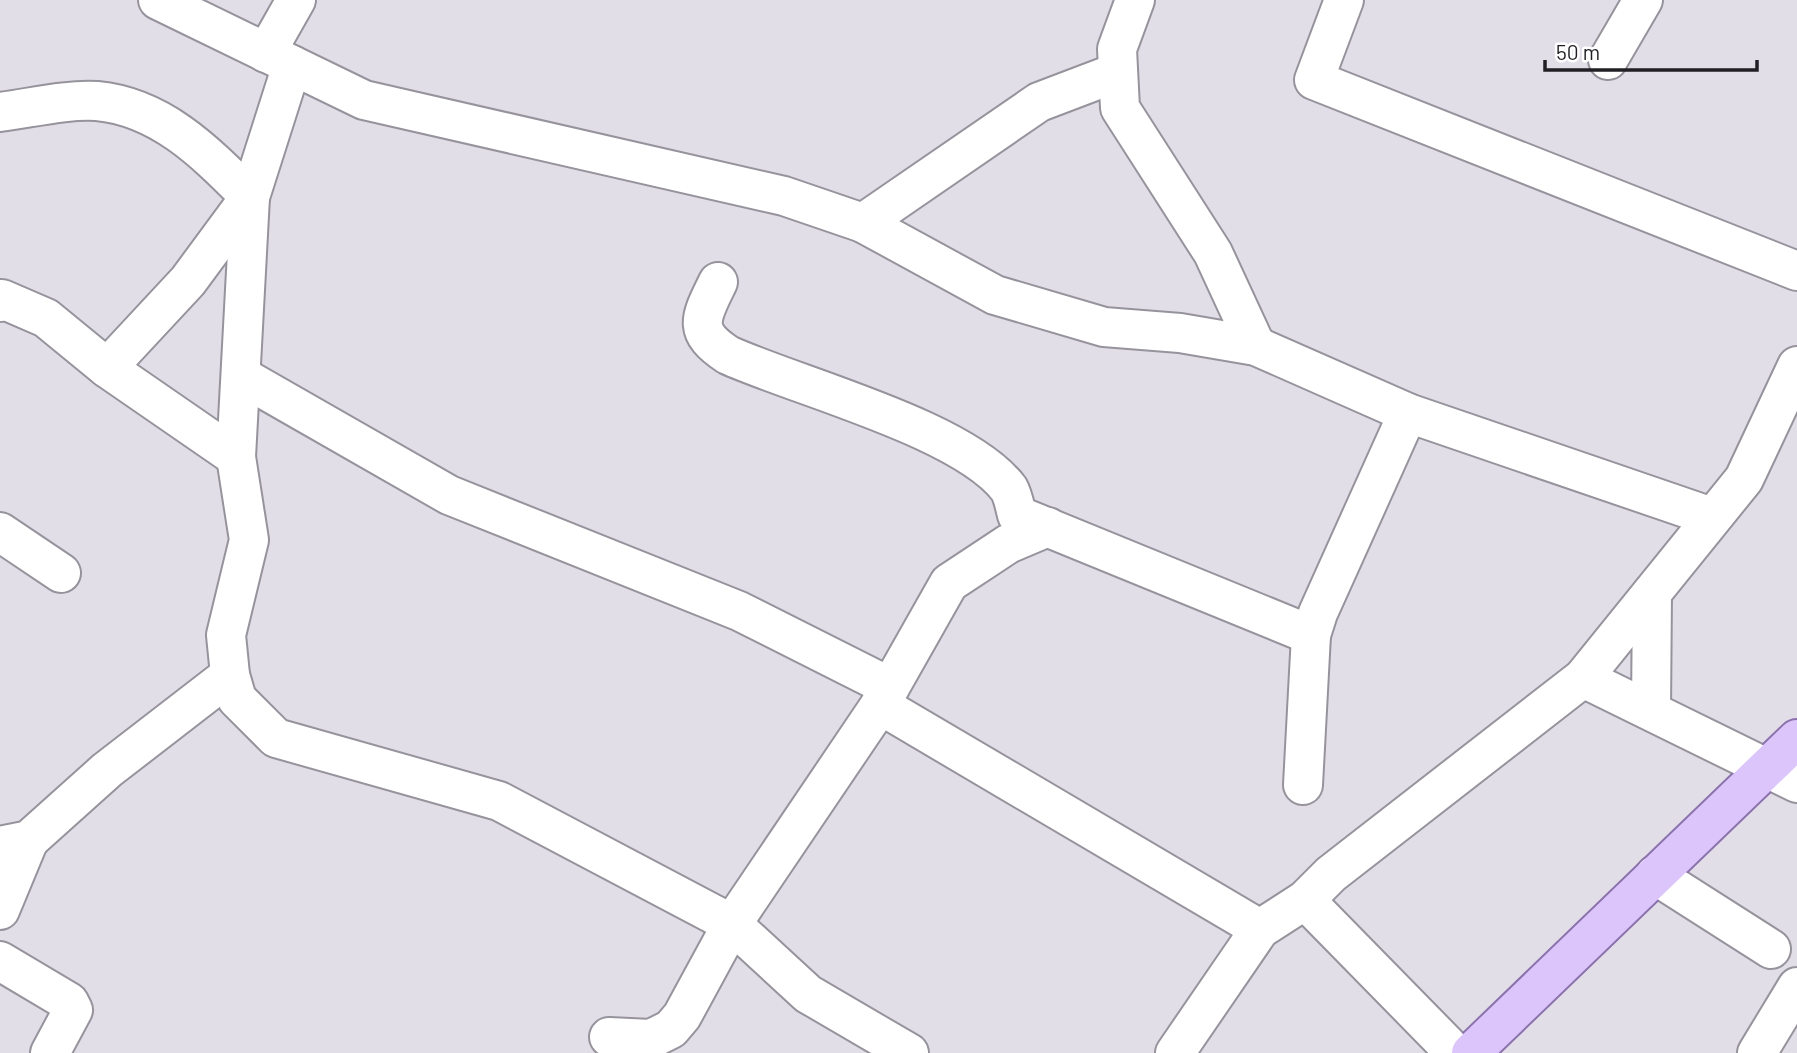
<svg xmlns="http://www.w3.org/2000/svg" width="1797" height="1053" viewBox="0 0 1797 1053" font-family="Barlow,sans-serif">
  <style>
    .lines { fill: none; stroke-linecap: round; stroke-linejoin: round }
    .minor-casing { stroke: #96939c; stroke-width: 42 }
    .major-casing { stroke: #8b72ad; stroke-width: 42 }
    .minor { stroke: #fff; stroke-width: 38 }
    .major { stroke: #dcc5fa; stroke-width: 38 }
  </style>
  <rect width="100%" height="100%" fill="#e2dee8"/>
  <g class="lines">
    <g class="minor-casing">
      <g id="minor">
        <path d="M158 0 364 100 784 196 863 223 995 295 1104 327 1180 333 1256 346 1408 413 1712 517"/>
        <path d="M1135 0 1117 49 1120 108 1213 253 1256 346"/>
        <path d="M1344 0 1314 80 1797 271"/>
        <path d="M266 53 296 0"/>
        <path d="M1608 60 1643 0"/>
        <path d="M292 65 250 197 236 457 249 540 226 635 230 675 237 699 276 738 499 801 732 924 808 994 909 1053"/>
        <path d="M0 112C31 108 67 99 97 101 162 107 207 154 250 197"/>
        <path d="M863 223 1039 102 1118 72"/>
        <path d="M718 282C701 317 691 331 728 355 799 387 964 429 1009 489 1013 496 1015 507 1017 515L1311 635 1318 613 1408 413"/>
        <path d="M0 302 2 299 46 318 107 368 236 457"/>
        <path d="M107 368 188 281 250 197"/>
        <path d="M241 376 449 495 739 611 890 687"/>
        <path d="M0 532 61 573"/>
        <path d="M1583 678 1797 783"/>
        <path d="M880 705 1260 929"/>
        <path d="M1651 710 1652 593"/>
        <path d="M1303 785 1311 635"/>
        <path d="M0 846 29 840 107 770 230 675"/>
        <path d="M1655 875 1771 949"/>
        <path d="M1305 900 1455 1053"/>
        <path d="M0 910 29 840"/>
        <path d="M0 961 69 1002 73 1010 50 1053"/>
        <path d="M609 1037 651 1039 671 1029 682 1016 732 924 880 705 949 583 1008 544 1048 527"/>
        <path d="M1175 1053 1260 929 1305 900 1331 874 1583 678 1744 479 1797 366"/>
        <path d="M1757 1053 1797 987"/>
      </g>
    </g>
    <g class="major-casing">
      <path id="major" d="M1471 1053 1797 739"/>
    </g>
    <use href="#minor" class="minor"/>
    <use href="#major" class="major"/>
  </g>
  <path d="M1545 60v10h212v-10" fill="none" stroke="#211f23" stroke-width="3.5"/>
  <text x="1556" y="60" font-size="21" fill="#211f23" stroke="#ffffff" stroke-width="5" paint-order="stroke">50 m</text>
</svg>
